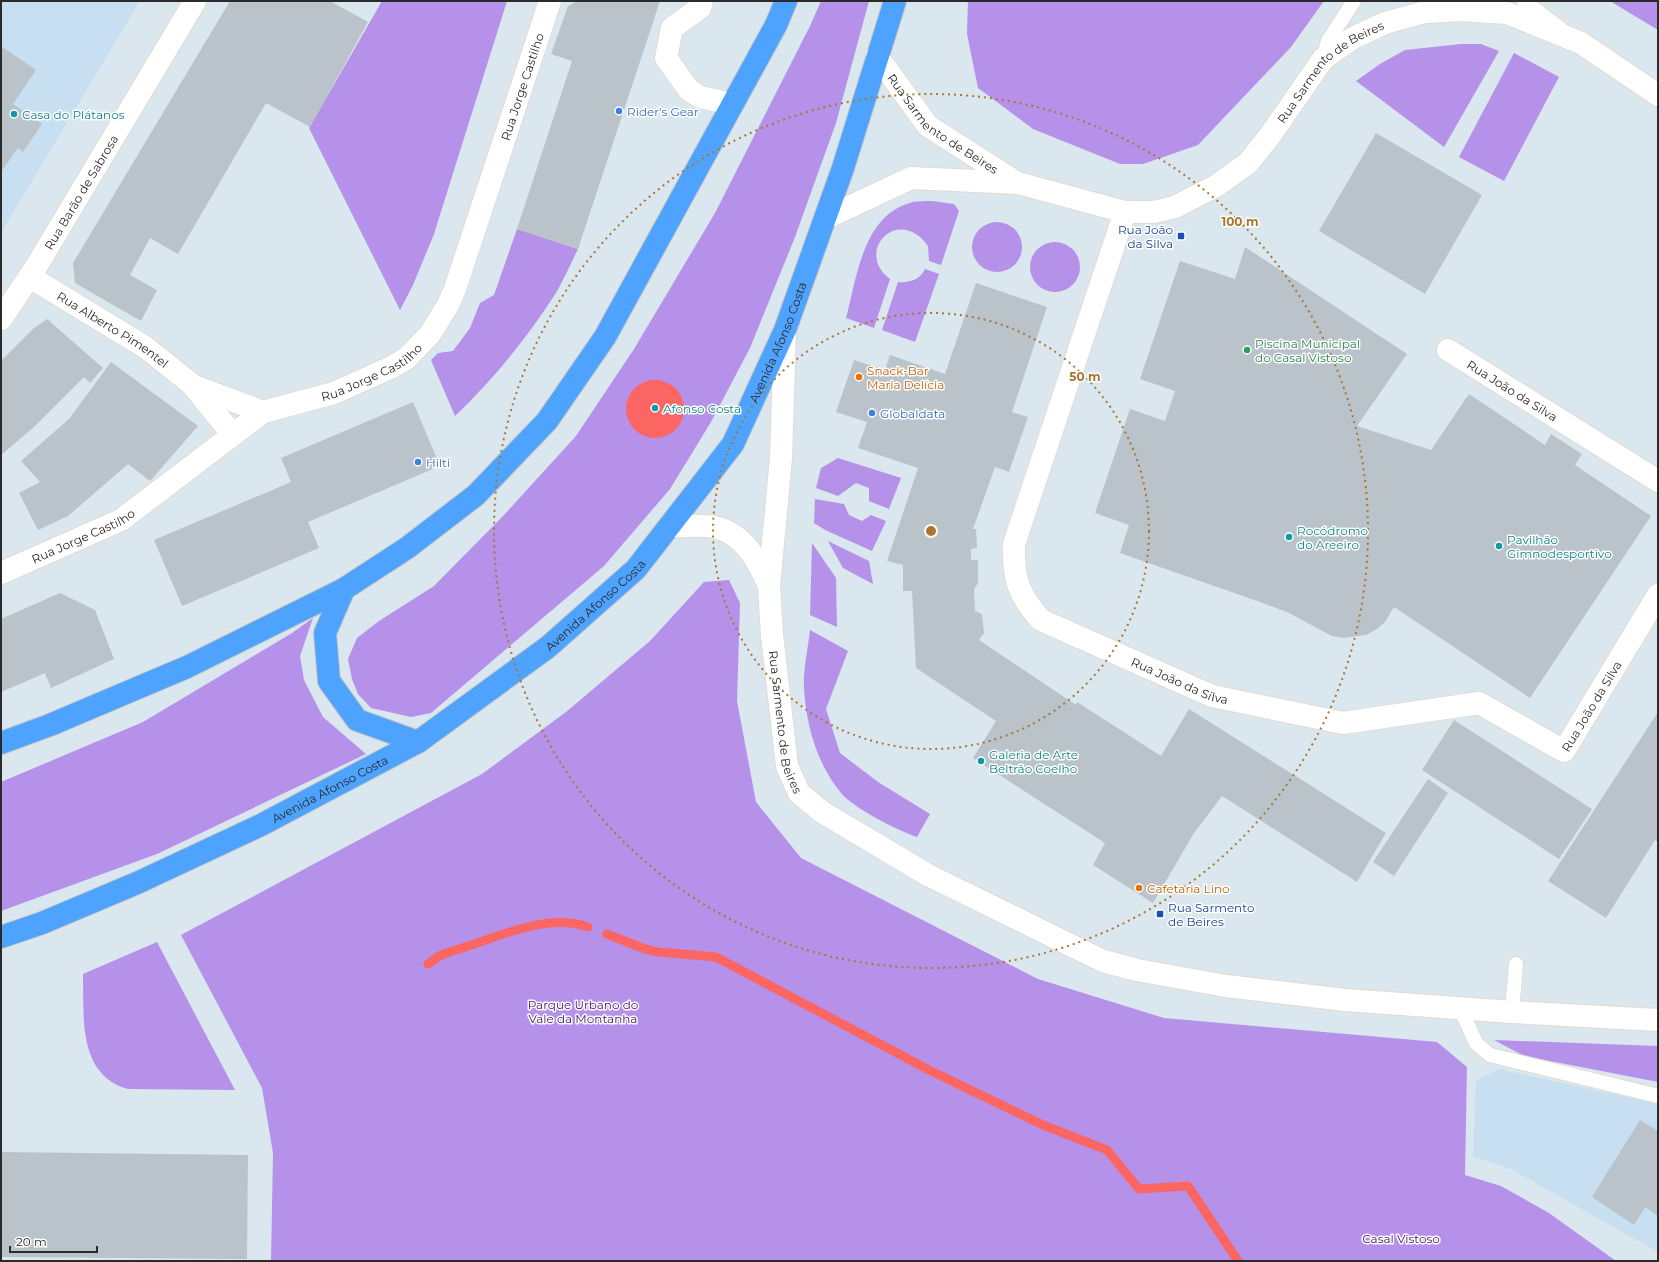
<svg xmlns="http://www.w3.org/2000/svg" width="1659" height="1262" viewBox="0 0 1659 1262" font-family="Montserrat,sans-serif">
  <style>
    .education { fill: #c8dff1 }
    .green { fill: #b691ea }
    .water { fill: #fb6562 }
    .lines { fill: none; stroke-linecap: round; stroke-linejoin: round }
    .stream { stroke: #fb6562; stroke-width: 9 }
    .building { fill: #bac3c9 }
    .lane-casing { stroke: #e4dbcf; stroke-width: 16 }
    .street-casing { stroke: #e4dbcf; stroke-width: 24 }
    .primary-casing { stroke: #c3c3c3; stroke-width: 24 }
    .lane { stroke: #fff; stroke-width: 14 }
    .street { stroke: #fff; stroke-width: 22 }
    .primary { stroke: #4ea3ff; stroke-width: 22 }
    .ring { fill: none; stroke: #aa7631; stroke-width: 2; stroke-dasharray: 2 4 }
    .shop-dot { fill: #3f7fe0; stroke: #fff; stroke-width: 1.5 }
    .culture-dot { fill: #0f9aa8; stroke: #fff; stroke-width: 1.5 }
    .transit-dot { fill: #1a4fb4; stroke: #fff; stroke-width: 1.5 }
    .leisure-dot { fill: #2e9e5b; stroke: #fff; stroke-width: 1.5 }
    .food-dot { fill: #e8710a; stroke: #fff; stroke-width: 1.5 }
    .labels { text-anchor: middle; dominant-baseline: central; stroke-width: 3; stroke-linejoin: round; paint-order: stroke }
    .street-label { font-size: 12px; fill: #2a2a2a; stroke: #fff }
    .shop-label { font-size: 12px; fill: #366cbe; stroke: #fff; text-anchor: start }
    .culture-label { font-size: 12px; fill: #0d838f; stroke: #fff; text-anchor: start }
    .transit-label { font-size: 12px; fill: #164399; stroke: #fff; text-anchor: end }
    .leisure-label { font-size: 12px; fill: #27864d; stroke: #fff; text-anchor: start }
    .food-label { font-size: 12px; fill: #c56008; stroke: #fff; text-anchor: start }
    .park-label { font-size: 12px; fill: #45126e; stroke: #fff }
    .centre { fill: #aa7631; stroke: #fff; stroke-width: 2 }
    .ring-label { font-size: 12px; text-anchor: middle; font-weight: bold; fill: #aa7631; stroke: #fff; stroke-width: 3; stroke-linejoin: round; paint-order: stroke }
  </style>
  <rect width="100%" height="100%" fill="#dae7ee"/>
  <g class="education">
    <path d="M1 1H140L1 233Z"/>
    <path d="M1499 1069 1658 1104V1252L1509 1168 1473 1157 1476 1081Z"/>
  </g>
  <g class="green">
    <path d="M382 1H507L434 234 413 285 400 310 309 128Z"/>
    <path d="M821 1H869L836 123 795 237 750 348 711 422 670 489 604 566 431 713 411 717 371 708 358 694 352 679 348 659 357 638 379 621 434 586 504 515 576 436 634 349 715 213 810 26Z"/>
    <path d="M968 1H1324L1291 47 1198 145 1143 164H1120L1033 129 978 88 967 34Z"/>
    <path d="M1610 1H1658V30Z"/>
    <path d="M1461 44H1481L1499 51 1444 147 1356 81 1380 64 1405 50Z"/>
    <path d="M1514 53 1559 77 1504 181 1459 157Z"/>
    <path d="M932 201 954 204 959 211 941 265 929 261 928 246C897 204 854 253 890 279L874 328 846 318C857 277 863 214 913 202 919 201 926 201 932 201Z"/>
    <circle cx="997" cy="247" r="25"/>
    <path d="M517 229 578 249C571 263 564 279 556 293 527 338 494 379 455 416L431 360 438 353 453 351 470 328 480 303 494 295Z"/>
    <circle cx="1055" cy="267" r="25"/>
    <path d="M925 269 939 274 915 342 882 330 898 282C909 283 920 280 925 269Z"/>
    <path d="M838 458 901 478 889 509 869 501V488L856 483 838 496 816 488 821 468Z"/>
    <path d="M815 499 844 504 849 515 862 521 871 515 886 521 872 551 825 530 814 523Z"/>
    <path d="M828 541 869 561 873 584 843 568Z"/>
    <path d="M812 543 836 578 837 627 810 615Z"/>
    <path d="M729 580 740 603 737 701 756 802 801 858 1038 979 1164 1018 1437 1042 1467 1067 1465 1175 1501 1186 1549 1213 1616 1261H271L273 1153 262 1088 181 935 482 774 566 712 650 641 704 582Z"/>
    <path d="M313 618 300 656 304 680 323 717 366 754 157 854 1 911V782L143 722 292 633Z"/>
    <path d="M810 630 848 651 826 709 840 753 878 782 930 814 917 837C899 831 853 808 841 793 817 764 806 725 804 688 803 669 808 649 810 630Z"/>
    <path d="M157 942 235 1090 128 1089C77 1075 84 1015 83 974Z"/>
    <path d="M1494 1040 1658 1046V1082L1524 1056Z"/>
  </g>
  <circle class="water" cx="655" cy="409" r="29"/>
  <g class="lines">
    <g class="stream">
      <path d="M607 934 645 949 658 952 716 957 929 1070 1043 1125 1107 1150 1139 1189 1188 1186 1238 1261"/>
      <path d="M428 964 439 956 452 951C496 939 543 912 588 927"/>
    </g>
  </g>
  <g class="building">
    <path d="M230 1H330L368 22 310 127 266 103 178 254 150 238 130 275 157 290 141 321 75 283 73 263Z"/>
    <path d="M577 1H660L578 249 517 229 572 61 551 54 568 6Z"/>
    <path d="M1 46 36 70 13 104 42 124 23 152 18 148 1 172Z"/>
    <path d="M1376 133 1482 195 1425 294 1319 231Z"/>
    <path d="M1245 247 1407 354 1357 426 1431 450 1469 394 1545 445 1551 434 1582 454 1575 465 1651 516 1530 698 1394 607 1385 622 1377 629 1366 635 1343 638 1332 636 1287 612 1260 602 1120 553 1129 525 1095 513 1130 409 1165 421 1175 391 1140 379 1180 261 1235 279Z"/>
    <path d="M976 283 1047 307 1012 412 1028 417 1009 472 995 467 973 529H976L977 548 971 549V560H978V583L974 589 975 611 982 614 984 633 979 640 1076 705 1077 702 1161 756 1189 709 1386 833 1357 882 1222 796 1194 833 1153 903 1093 865 1105 843 973 758 996 721 916 668 912 591H903V565L887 561 918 468 858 448 867 422 836 412 854 360 885 370 890 355 945 374Z"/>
    <path d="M47 319 103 368 90 383 84 377 34 427 1 455V361L33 329Z"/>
    <path d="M111 362 198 426 150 481 128 464 68 516 38 530 19 493 40 482 21 461 69 419Z"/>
    <path d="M413 402 440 466 308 522 319 548 182 606 154 540 291 482 281 458Z"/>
    <path d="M60 593 95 610 114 659 51 688 45 673 1 692V619Z"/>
    <path d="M1658 712V842L1655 840 1606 918 1548 881Z"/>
    <path d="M1454 720 1592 809 1559 859 1422 770Z"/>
    <path d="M1428 779 1448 793 1394 876 1373 862Z"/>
    <path d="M1640 1120 1658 1131V1216L1645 1207 1634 1225 1592 1197Z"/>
    <path d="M1 1152 248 1155 247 1259 1 1257Z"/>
  </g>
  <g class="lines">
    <g class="lane-casing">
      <g id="lane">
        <path d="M1524 1 1560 28"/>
        <path d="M1323 59 1328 41 1354 1"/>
        <path d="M1460 1008 1476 1043 1490 1055 1658 1096"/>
        <path d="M1512 1012 1516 964"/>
      </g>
    </g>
    <g class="street-casing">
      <g id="street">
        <path d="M702 1 700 8 672 28 666 58 689 90 700 97 732 104"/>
        <path id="s1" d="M877 56 928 126 1017 183"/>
        <path id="s2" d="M1125 212 1014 544C1013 578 1018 595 1041 620L1212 696 1343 723 1479 703 1564 751 1658 595"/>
        <path id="s3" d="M826 218 911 178 1018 183 1125 212H1154L1175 207 1216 186 1248 163 1269 137 1323 59 1353 38 1385 23 1425 12 1461 10 1507 13 1581 43 1658 95"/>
        <path id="s4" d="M30 277 145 347 194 386 263 412"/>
        <path id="s5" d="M1 319 36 267 195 1"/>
        <path id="s6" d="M785 330 781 458 769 586 772 635 787 766 799 793 822 812 928 875 1103 961 1137 970 1226 986 1345 1000 1512 1012 1658 1020"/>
        <path id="s7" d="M1448 350 1658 481"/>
        <path d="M194 387 233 435"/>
        <path d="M670 526C685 527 700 524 714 527 744 533 758 561 769 586"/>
        <path id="s8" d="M1 573 121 520 263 412 334 393 392 367 407 358 430 334 448 305 455 289 550 1"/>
      </g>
    </g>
    <g class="primary-casing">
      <g id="primary">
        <path d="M344 589 325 633 329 681 357 720 418 742"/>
        <path d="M1 743 50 725 187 667 344 589 407 548 476 495 547 421 605 337 776 25 786 1"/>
        <path id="s9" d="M1 937 42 923 137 883 261 825 418 742 548 647 636 569 733 444 785 330 843 168 895 1"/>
      </g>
    </g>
    <use href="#lane" class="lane"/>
    <use href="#street" class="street"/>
    <use href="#primary" class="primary"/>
  </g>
  <g class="ring">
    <circle cx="931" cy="531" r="218"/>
    <circle cx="931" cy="531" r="437"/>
  </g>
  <g class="shop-dot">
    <circle cx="619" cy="111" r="4"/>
    <circle cx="872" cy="413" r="4"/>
    <circle cx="418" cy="462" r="4"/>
  </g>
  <g class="culture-dot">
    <circle cx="14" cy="114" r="4"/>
    <circle cx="655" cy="408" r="4"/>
    <circle cx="1289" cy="537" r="4"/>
    <circle cx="1499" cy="546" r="4"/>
    <circle cx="981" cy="761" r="4"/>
  </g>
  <g class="transit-dot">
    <rect x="1177" y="232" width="8" height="8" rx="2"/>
    <rect x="1156" y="910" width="8" height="8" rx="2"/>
  </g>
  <circle class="leisure-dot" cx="1247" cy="350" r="4"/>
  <g class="food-dot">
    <circle cx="859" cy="377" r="4"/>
    <circle cx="1139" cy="888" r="4"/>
  </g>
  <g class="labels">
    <g class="street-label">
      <text stroke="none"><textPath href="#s3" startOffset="573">Rua Sarmento de Beires</textPath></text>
      <text stroke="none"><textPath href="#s8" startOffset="762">Rua Jorge Castilho</textPath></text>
      <text stroke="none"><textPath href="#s1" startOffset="96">Rua Sarmento de Beires</textPath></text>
      <text stroke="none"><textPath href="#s5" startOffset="150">Rua Barão de Sabrosa</textPath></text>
      <text stroke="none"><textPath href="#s4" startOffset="98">Rua Alberto Pimentel</textPath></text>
      <text stroke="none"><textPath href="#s9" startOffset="1009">Avenida Afonso Costa</textPath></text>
      <text stroke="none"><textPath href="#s8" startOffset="426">Rua Jorge Castilho</textPath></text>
      <text stroke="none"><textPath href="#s7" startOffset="76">Rua João da Silva</textPath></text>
      <text stroke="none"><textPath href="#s8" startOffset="90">Rua Jorge Castilho</textPath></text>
      <text stroke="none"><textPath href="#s9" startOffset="685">Avenida Afonso Costa</textPath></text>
      <text stroke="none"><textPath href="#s2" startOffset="585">Rua João da Silva</textPath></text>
      <text stroke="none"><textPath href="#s2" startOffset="1042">Rua João da Silva</textPath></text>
      <text stroke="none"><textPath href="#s6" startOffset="394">Rua Sarmento de Beires</textPath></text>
      <text stroke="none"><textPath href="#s9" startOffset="361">Avenida Afonso Costa</textPath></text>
    </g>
    <g class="shop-label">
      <text x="627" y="111">Rider's Gear</text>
      <text x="880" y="413">Globaldata</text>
      <text x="426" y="462">Hilti</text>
    </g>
    <g class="culture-label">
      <text x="22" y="114">Casa do Plátanos</text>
      <text x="663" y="408">Afonso Costa</text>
      <text x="1297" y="530">Rocódromo<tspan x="1297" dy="14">do Areeiro</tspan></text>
      <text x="1507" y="539">Pavilhão<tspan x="1507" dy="14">Gimnodesportivo</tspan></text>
      <text x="989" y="754">Galeria de Arte<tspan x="989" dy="14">Beltrão Coelho</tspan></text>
    </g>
    <g class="transit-label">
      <text x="1173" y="229">Rua João<tspan x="1173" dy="14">da Silva</tspan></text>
      <text x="1168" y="907" text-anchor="start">Rua Sarmento<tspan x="1168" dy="14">de Beires</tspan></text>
    </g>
    <g class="leisure-label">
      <text x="1255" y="343">Piscina Municipal<tspan x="1255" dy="14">do Casal Vistoso</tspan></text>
    </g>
    <g class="food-label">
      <text x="867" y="370">Snack-Bar<tspan x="867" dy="14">Maria Delícia</tspan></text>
      <text x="1147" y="888">Cafetaria Lino</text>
    </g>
    <g class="park-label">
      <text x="583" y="1004">Parque Urbano do<tspan x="583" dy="14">Vale da Montanha</tspan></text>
      <text x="1401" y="1238">Casal Vistoso</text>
    </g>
  </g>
  <circle cx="931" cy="531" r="6" class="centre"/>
  <g class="ring-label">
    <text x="1240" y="226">100 m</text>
    <text x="1085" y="381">50 m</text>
  </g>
  <rect width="1659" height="1262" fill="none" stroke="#2a2a2a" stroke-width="4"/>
  <path d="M10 1246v6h87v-6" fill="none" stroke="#2a2a2a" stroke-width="2"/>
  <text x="16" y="1246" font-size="12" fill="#2a2a2a" stroke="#ffffff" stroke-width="3" paint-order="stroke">20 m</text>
</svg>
